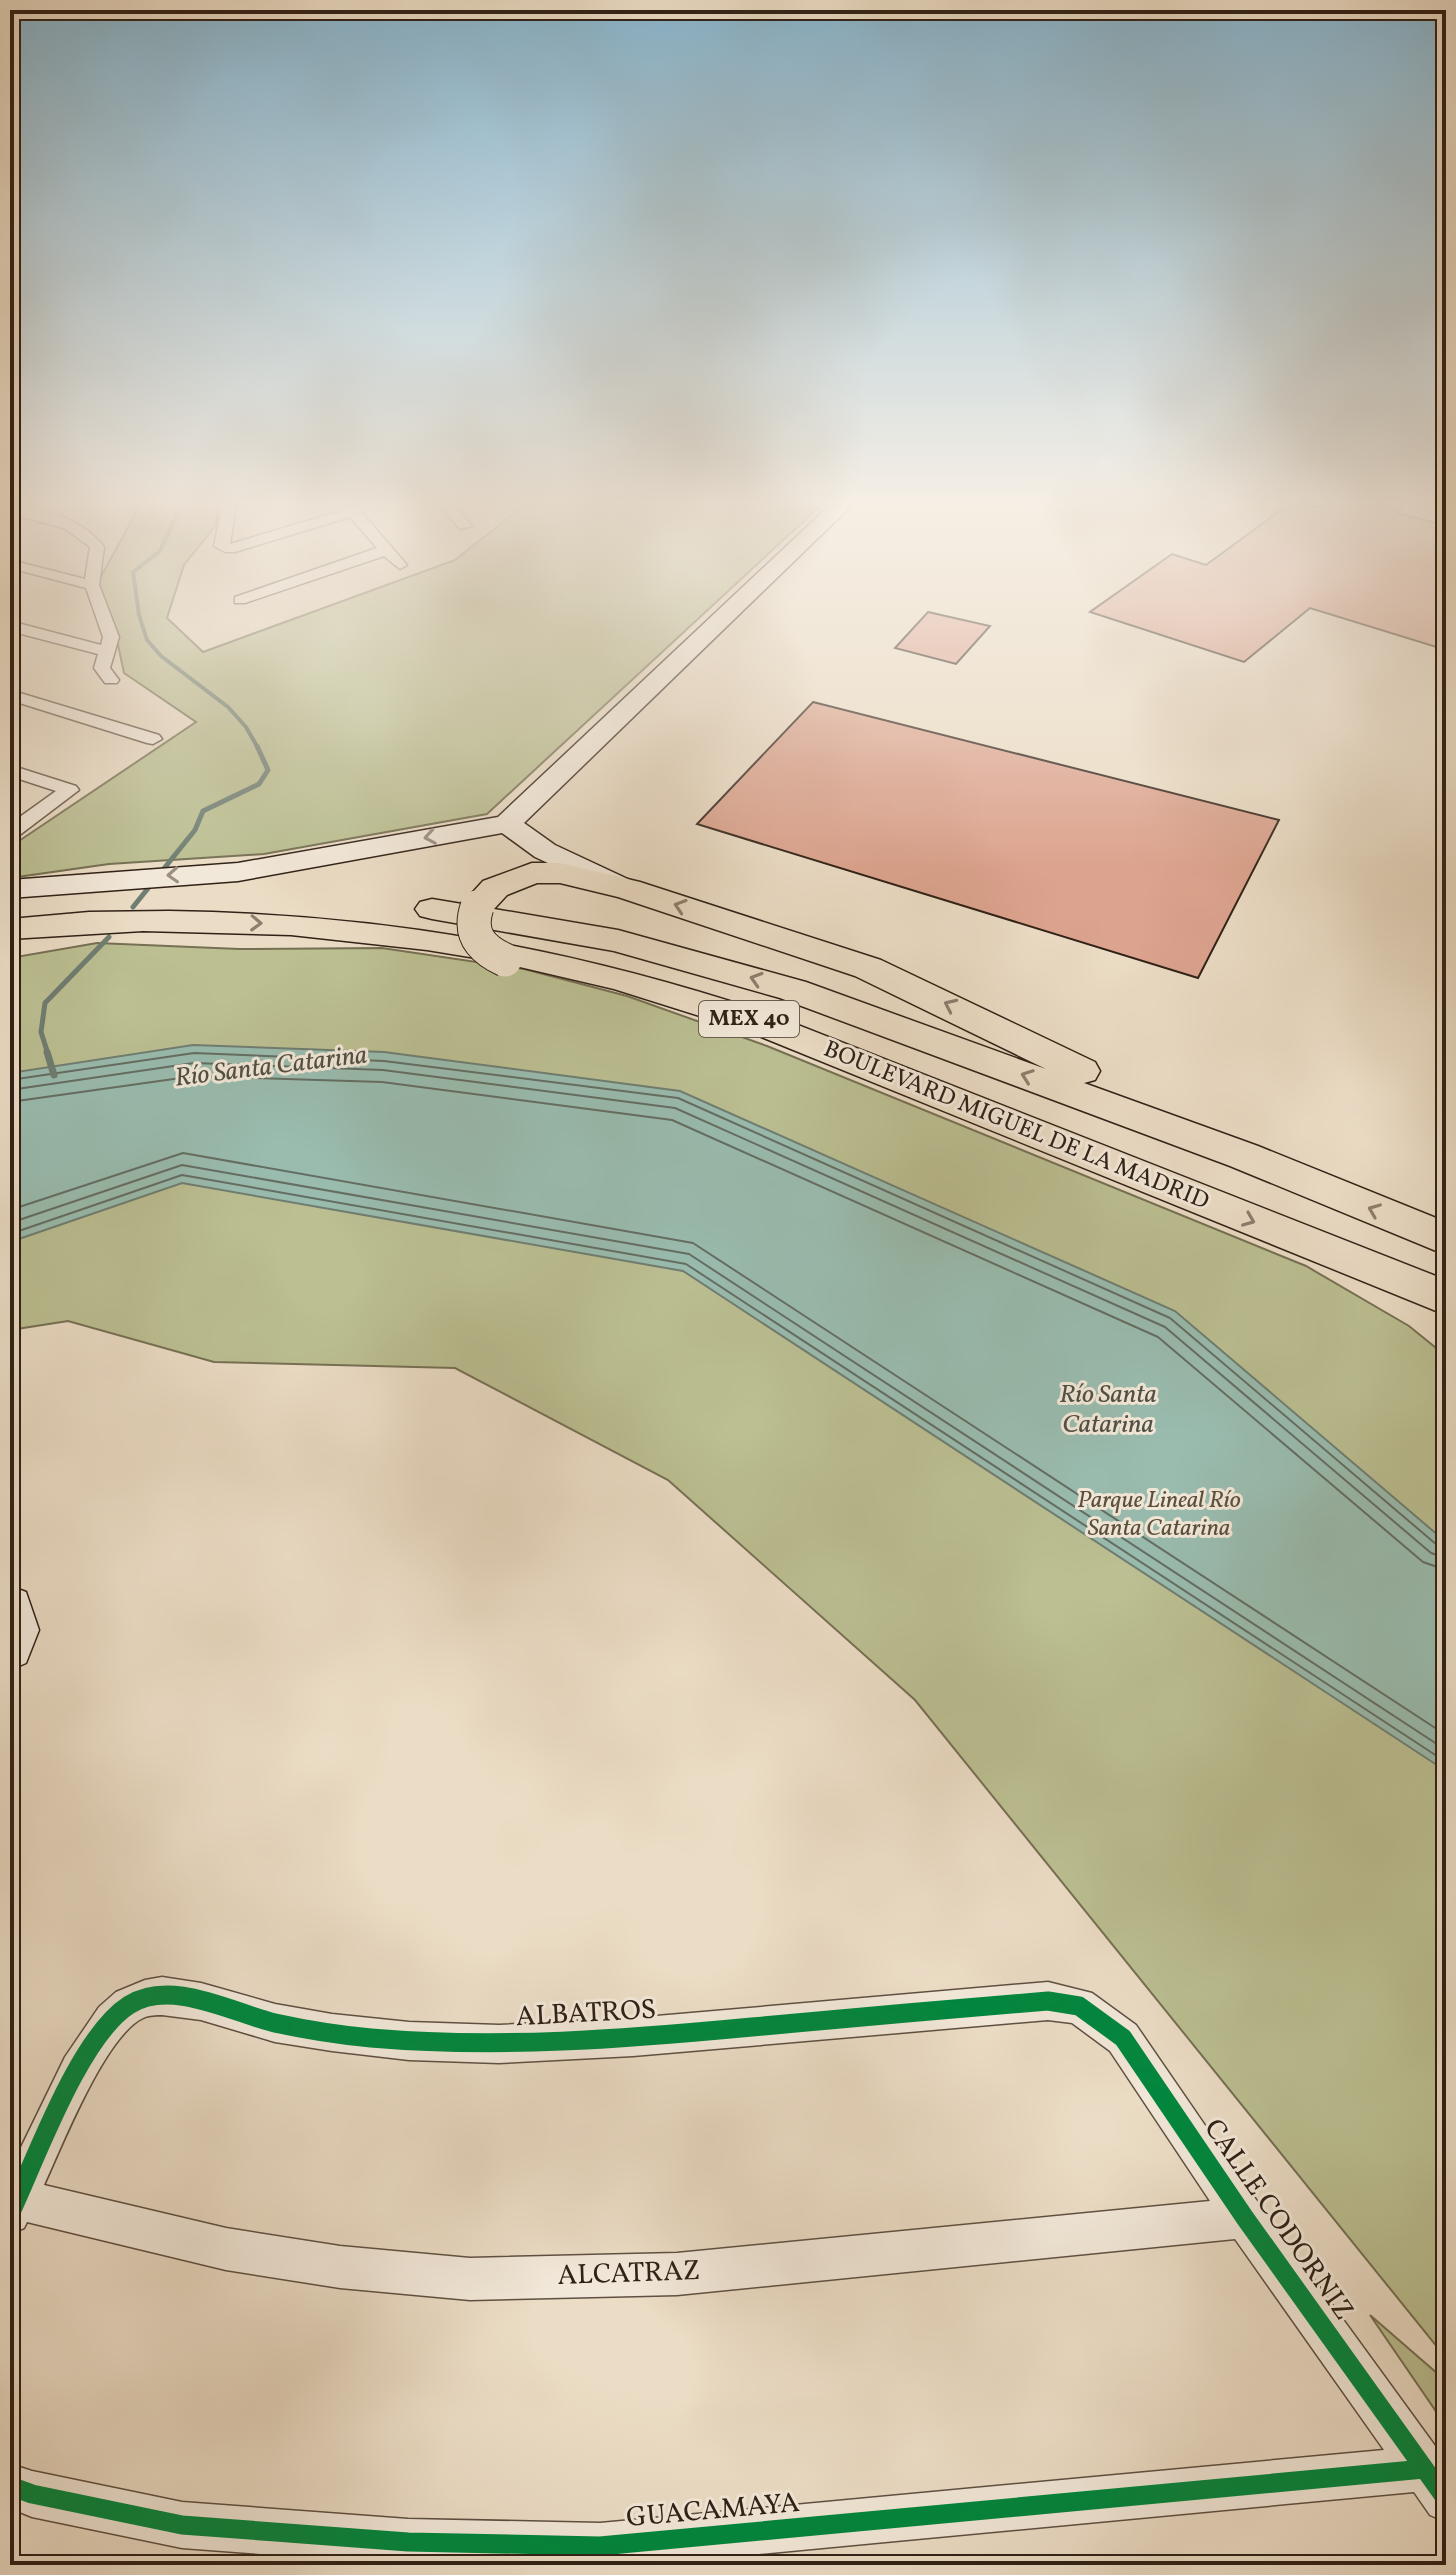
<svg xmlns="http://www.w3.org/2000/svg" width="1456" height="2575" viewBox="0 0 1456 2575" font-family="Vollkorn,serif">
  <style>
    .green { fill: #bbbf92; stroke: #767054; stroke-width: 2 }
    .water { fill: #99bcaf; stroke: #6f7e72; stroke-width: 2 }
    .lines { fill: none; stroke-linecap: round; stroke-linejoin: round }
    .shore { stroke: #646e63; stroke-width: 2 }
    .stream-far2 { stroke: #6f7e72; stroke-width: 4 }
    .stream-far1 { stroke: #6f7e72; stroke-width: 5 }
    .stream { stroke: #6f7e72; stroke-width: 7 }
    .building { fill: #dca38e; stroke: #302117; stroke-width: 2 }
    .street-casing { stroke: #5f5042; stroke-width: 3 }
    .secondary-casing { stroke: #302117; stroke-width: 3 }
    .highway-casing { stroke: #302117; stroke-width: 3 }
    .street { fill: #f2e8d9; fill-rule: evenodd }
    .secondary { fill: #f2e8d9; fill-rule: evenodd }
    .highway { fill: #ebdcc5; fill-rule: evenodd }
    .highway-bridge-casing { stroke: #302117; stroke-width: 35; stroke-linecap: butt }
    .highway-bridge { stroke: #ebdcc5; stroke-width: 33 }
    .cycleway-casing { stroke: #f2e8d9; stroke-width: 24 }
    .cycleway { stroke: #00873e; stroke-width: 19 }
    .oneway { stroke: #9b8e82 }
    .oneway2 { stroke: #8e7e6e }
    .labels { text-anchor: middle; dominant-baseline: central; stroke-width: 6; stroke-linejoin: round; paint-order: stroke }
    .shield { fill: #f2e8d9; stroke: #6a5d51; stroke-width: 2 }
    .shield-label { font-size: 22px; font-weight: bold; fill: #302117 }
    .street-label { font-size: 24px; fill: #302117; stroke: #f2e8d9 }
    .park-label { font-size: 24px; font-style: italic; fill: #5a503c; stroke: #f2e8d9 }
    .water-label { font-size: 26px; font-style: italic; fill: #505045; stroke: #f2e8d9 }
    .near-street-label { font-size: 28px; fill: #302117; stroke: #f2e8d9 }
  </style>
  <rect width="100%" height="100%" fill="#ebdcc5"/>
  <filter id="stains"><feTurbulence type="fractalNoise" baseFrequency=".0025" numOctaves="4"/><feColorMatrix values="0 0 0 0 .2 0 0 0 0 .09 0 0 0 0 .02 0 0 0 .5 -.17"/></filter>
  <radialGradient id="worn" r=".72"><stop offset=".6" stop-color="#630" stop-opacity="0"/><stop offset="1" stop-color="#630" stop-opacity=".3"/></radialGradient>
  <g class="green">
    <path d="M139 507H218L216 525 184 565 167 618 203 652 455 560 522 507H819L487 814 264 854 109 864 10 878V847L196 722 124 673 114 626 98 582Z"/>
    <path d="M97 943 239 949 382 948 524 969 627 996 767 1046 1306 1266 1409 1326 1446 1356V2358L915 1700 668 1480 455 1368 214 1362 68 1321 10 1330V958Z"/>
    <path d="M1370 2315 1446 2381V2426Z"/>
  </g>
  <path class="water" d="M193 1045 384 1052 680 1091 1175 1311 1446 1542V1771L683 1271 182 1183 10 1242V1073Z"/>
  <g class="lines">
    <g class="shore">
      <path d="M10 1080 194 1053 384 1061 678 1098 1170 1318 1437 1545 1446 1548"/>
      <path d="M10 1090 194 1063 383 1070 675 1108 1165 1327 1431 1553 1446 1558"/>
      <path d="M10 1102 195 1076 382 1082 672 1120 1158 1337 1423 1562 1446 1570"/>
      <path d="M10 1210 183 1153 693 1243 1446 1735"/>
      <path d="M10 1223 182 1165 689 1254 1446 1750"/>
      <path d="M10 1234 182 1175 686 1264 1446 1762"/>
    </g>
    <path class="stream-far2" d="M180 507 160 551 133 572 139 615 147 640 161 656 228 707 246 727 258 748"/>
    <g class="stream-far1">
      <path d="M133 907 195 830 203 811 259 784 268 770 257 746"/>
      <path d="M48 1054 41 1032 45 1003 109 937"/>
    </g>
    <path class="stream" d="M47 1052 54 1075"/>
  </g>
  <g class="building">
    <path d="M1285 507H1404L1396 513 1446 525V650L1310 608 1244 662 1090 612 1172 554 1206 565Z"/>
    <path d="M928 612 990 626 956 664 895 648Z"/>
    <path d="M813 702 1279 820 1198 978 697 824Z"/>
  </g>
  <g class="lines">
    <g class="street-casing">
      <g id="street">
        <path d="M10 507C43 507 84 520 104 547L99 585 119 637 110 668 119 680 117 683H105L94 668 98 654 10 631V621L101 645 103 637 86 588 10 568V560L85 579 90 547 64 528 10 514Z"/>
        <path d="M222 507H236L230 544 344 510 342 507H357L407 565 400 569 384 556 245 603H235V597L377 548 350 517 235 552H225L214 546Z"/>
        <path d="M440 507H455L472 526 460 529Z"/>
        <path d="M10 690 159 735 162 739 153 744 147 743 10 700Z"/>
        <path d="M10 765 76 786 79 790 17 837 10 839V824L56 791 10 776Z"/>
        <path d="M162 1977 201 1983 275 2004 332 2014 409 2022 499 2025 633 2018 1048 1982 1092 1993 1136 2025 1259 2204 1446 2461V2522L1430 2515 1414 2492 642 2565H408L182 2548 32 2517 10 2508V2464L32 2471 182 2502 408 2519 600 2523 1384 2450 1235 2239 677 2295 470 2300 340 2288 226 2270 27 2222 24 2228 10 2234V2170L65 2057 99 2007 116 1992 145 1980ZM162 2015 201 2020 275 2042 332 2051 409 2060 499 2063 633 2056 1048 2020 1072 2023 1110 2051 1210 2201 677 2253 470 2258 340 2246 226 2228 44 2185C62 2146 105 2036 143 2018 149 2015 157 2015 162 2015Z"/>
      </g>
    </g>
    <g class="secondary-casing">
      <g id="secondary">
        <path d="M828 507H850L524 823 555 845 632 881 636 887 632 893 622 896 612 893 535 857 502 833 238 881 10 898V880L238 863 498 817Z"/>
        <path d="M10 1586 26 1592 39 1630 26 1663 10 1670Z"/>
      </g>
    </g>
    <g class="highway-casing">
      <g id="highway">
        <path d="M532 863H560L640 882 881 960 1095 1062 1100 1071 1095 1080 1084 1083 1258 1146 1446 1222V1255L1230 1166 780 998 614 951 432 919 420 916 415 909 420 902 432 899 462 904 483 881ZM537 883H560L618 897 855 976 1046 1069 806 982 618 930 494 909 507 895Z"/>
        <path d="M169 911C381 914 569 947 770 1014L1446 1280V1315L744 1030 614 989 494 961 427 950 291 935 143 931 10 939V919L89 912Z"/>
      </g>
    </g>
    <use href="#street" class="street"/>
    <use href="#secondary" class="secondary"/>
    <use href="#highway" class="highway"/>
    <g class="highway-bridge-casing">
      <path id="highway-bridge" d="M477 907C468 934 481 949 505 960"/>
    </g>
    <use href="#highway-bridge" class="highway-bridge"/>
    <g class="cycleway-casing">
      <g id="cycleway">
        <path d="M10 2214C36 2159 79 2037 129 2005 171 1978 233 2013 275 2023 307 2030 339 2035 371 2038 499 2049 625 2039 752 2027 851 2018 949 2009 1048 2001L1079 2006 1123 2038 1245 2218 1446 2499"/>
        <path d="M10 2486 32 2494 182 2525 408 2542 600 2546 1424 2469"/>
      </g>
    </g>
    <use href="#cycleway" class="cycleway"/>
  </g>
  <defs><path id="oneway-chevron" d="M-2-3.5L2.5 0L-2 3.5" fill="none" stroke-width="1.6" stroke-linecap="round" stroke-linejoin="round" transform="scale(2)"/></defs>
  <g class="oneway">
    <use href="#oneway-chevron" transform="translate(430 837) rotate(170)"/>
    <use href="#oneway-chevron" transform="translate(173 875) rotate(177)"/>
  </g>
  <g class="oneway2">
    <use href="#oneway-chevron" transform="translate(680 906) rotate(-162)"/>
    <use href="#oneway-chevron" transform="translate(256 923) rotate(2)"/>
    <use href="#oneway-chevron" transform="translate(756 979) rotate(-163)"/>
    <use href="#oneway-chevron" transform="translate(950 1005) rotate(-155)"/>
    <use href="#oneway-chevron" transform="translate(1027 1076) rotate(-160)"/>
    <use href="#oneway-chevron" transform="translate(1374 1210) rotate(-158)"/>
    <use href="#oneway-chevron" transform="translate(1249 1220) rotate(22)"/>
  </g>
  <linearGradient id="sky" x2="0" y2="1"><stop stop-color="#88b7d1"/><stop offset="0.58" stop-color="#f6efe5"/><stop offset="1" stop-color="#f6efe5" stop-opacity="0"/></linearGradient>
  <rect width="1456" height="868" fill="url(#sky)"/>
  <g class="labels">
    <rect class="shield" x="699" y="1001" width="100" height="36" rx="6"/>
    <g class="shield-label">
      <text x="749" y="1019">MEX 40</text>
    </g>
    <g class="street-label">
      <text transform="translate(1016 1126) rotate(22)">BOULEVARD MIGUEL DE LA MADRID</text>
    </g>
    <g class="park-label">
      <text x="1159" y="1501">Parque Lineal Río<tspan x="1159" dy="28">Santa Catarina</tspan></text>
    </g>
    <g class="water-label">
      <text transform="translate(271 1067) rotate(-7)">Río Santa Catarina</text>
      <text x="1108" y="1395">Río Santa<tspan x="1108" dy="30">Catarina</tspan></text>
    </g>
    <g class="near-street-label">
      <text transform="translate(586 2014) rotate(-3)">ALBATROS</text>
      <text transform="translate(1278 2220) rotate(55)">CALLE CODORNIZ</text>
      <text transform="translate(629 2274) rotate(-2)">ALCATRAZ</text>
      <text transform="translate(713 2511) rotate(-5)">GUACAMAYA</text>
    </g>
  </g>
  <rect width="1456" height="2575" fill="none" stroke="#ebdcc5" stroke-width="40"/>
  <rect x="12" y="12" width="1432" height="2551" fill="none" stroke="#302117" stroke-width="4"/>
  <rect x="20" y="20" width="1416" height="2535" fill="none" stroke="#302117" stroke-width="2"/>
  <rect width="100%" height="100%" filter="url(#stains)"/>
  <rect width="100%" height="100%" fill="url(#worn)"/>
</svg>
